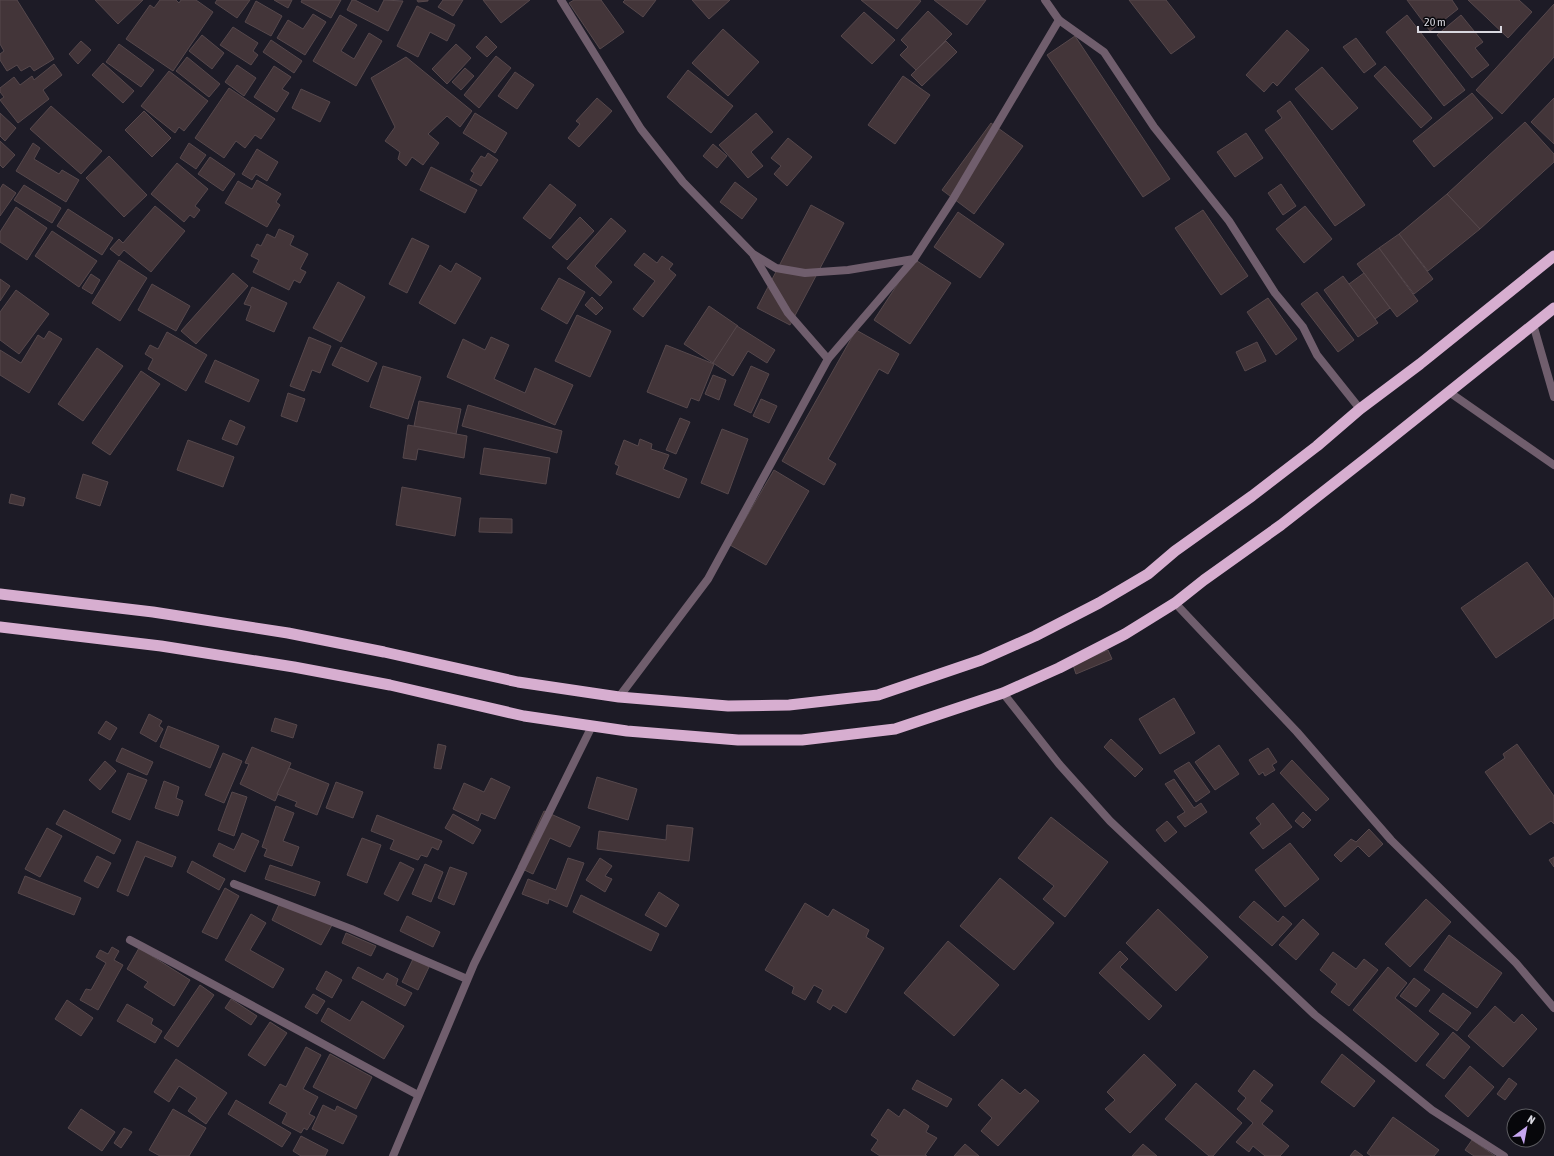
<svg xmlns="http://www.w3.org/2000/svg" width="1554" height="1156" viewBox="0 0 1554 1156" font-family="'Asap Condensed',sans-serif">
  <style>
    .building { fill: #433539; stroke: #56484c }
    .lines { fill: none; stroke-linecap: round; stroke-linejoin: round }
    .minor { stroke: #705e6d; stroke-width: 8 }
    .trunk { stroke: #d7aed0; stroke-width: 11 }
  </style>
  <rect width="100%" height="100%" fill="#1d1b26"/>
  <g class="building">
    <path d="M0 0H17L54 59 34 71 30 66 21 71 17 65 7 71 0 60V54L4 51 0 44Z"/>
    <path d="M95 0H143L118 24Z"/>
    <path d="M160 0H176L179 3 181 0H196L213 12 173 71 126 39 150 5 154 8Z"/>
    <path d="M217 0H250L237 18 215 3Z"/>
    <path d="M274 0H292L288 8Z"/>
    <path d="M302 0H341L331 18 301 2Z"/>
    <path d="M352 0H355L378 12 384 0 403 1 388 31 347 10Z"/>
    <path d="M417 0H428V1L418 2Z"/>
    <path d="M443 0H463L453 16 438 7Z"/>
    <path d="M483 0H530L501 23Z"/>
    <path d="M574 0H601L624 32 600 49 569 3Z"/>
    <path d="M625 0H656L643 17 623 2Z"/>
    <path d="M692 0H730L709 19Z"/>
    <path d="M861 0H919L921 1 897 29Z"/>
    <path d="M934 0H986L967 25Z"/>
    <path d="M1129 0H1166L1195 37 1171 54Z"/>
    <path d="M1407 0H1452L1458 9 1430 31Z"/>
    <path d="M1468 0H1519L1532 12 1508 38Z"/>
    <path d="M256 1 282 16 271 36 245 22Z"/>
    <path d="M1554 4V57L1502 114 1476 90Z"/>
    <path d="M417 6 455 25 447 41 430 32 418 57 397 46Z"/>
    <path d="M928 11 952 34 916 70 900 55 908 47 901 40Z"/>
    <path d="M864 12 895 40 872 64 841 36Z"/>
    <path d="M313 14 326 22 305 55 277 38 288 20 303 29Z"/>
    <path d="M340 15 357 25 341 51 354 59 369 33 382 41 356 86 313 61Z"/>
    <path d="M1407 15 1465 90 1444 106 1386 32Z"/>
    <path d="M1461 15 1483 42 1475 48 1489 65 1472 78 1437 35Z"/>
    <path d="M233 27 258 43 253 51 258 55 251 65 220 45Z"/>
    <path d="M723 29 759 62 728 96 692 63Z"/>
    <path d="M1287 30 1309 50 1277 86 1273 82 1264 92 1246 75Z"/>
    <path d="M202 35 224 53 212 69 189 51Z"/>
    <path d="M486 36 497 47 487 57 476 47Z"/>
    <path d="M1075 36 1170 179 1143 197 1047 55Z"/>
    <path d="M1356 38 1376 64 1364 73 1343 47Z"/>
    <path d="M271 40 302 61 294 73 263 52Z"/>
    <path d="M81 41 91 50 78 64 69 54Z"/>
    <path d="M946 41 957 52 922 86 911 75Z"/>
    <path d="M119 44 154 70 141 87 106 62Z"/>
    <path d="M456 44 471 58 447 84 432 69Z"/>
    <path d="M496 56 511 68 479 108 464 95Z"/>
    <path d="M187 57 220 84 209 97 176 71Z"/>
    <path d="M406 57 472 111 460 127 447 116 428 134 439 143 423 165 412 157 406 166 398 159 400 152 385 141 395 127 371 78Z"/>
    <path d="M103 63 134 91 123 103 92 75Z"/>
    <path d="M54 64 62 75 43 90 49 99 18 123 0 100 4 97 0 92V88L14 77 20 85 32 76 34 80Z"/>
    <path d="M237 65 256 78 244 96 225 82Z"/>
    <path d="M274 66 291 77 282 89 289 93 277 112 254 97Z"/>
    <path d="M1385 66 1432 118 1421 128 1374 76Z"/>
    <path d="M1322 67 1358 108 1332 130 1295 89Z"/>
    <path d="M465 68 474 76 461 90 452 82Z"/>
    <path d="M688 70 733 106 711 133 667 97Z"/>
    <path d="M169 71 208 101 184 131 179 127 175 133 141 106Z"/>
    <path d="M515 72 534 85 517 109 498 96Z"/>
    <path d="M903 76 930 95 895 144 868 125Z"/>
    <path d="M229 88 275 119 261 139 255 135 245 148 236 141 224 158 195 138Z"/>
    <path d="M301 89 330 102 320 122 292 108Z"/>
    <path d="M1472 93 1493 118 1434 167 1413 141Z"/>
    <path d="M597 98 612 111 579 147 568 138 580 124 576 121Z"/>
    <path d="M1554 98V144L1531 122Z"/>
    <path d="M1290 101 1365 205 1335 226 1265 130 1282 118 1277 111Z"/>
    <path d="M51 106 102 151 81 174 30 129Z"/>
    <path d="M144 111 171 138 152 157 125 130Z"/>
    <path d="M0 113 16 128 5 141 0 136Z"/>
    <path d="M475 113 507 133 495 153 463 133Z"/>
    <path d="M756 113 773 132 751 152 763 166 748 178 719 145Z"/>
    <path d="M1525 122 1554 154V162L1480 229 1447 194Z"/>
    <path d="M991 123 1023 146 974 214 942 190Z"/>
    <path d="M1246 133 1263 158 1235 177 1217 152Z"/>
    <path d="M788 138 812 157 787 186 774 174 781 166 771 158Z"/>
    <path d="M0 141 15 155 3 168 0 165Z"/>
    <path d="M33 143 40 148 34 159 59 174 62 170 79 180 66 202 16 171Z"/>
    <path d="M189 143 206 155 196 169 180 158Z"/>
    <path d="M713 144 727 156 717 168 703 156Z"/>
    <path d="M257 149 278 162 267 181 256 174 252 180 242 174Z"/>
    <path d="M488 153 498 160 481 186 470 180 474 173 471 171 481 156 485 158Z"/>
    <path d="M109 156 147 195 124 217 86 178Z"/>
    <path d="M210 157 235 174 223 191 198 174Z"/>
    <path d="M177 163 208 189 195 206 200 210 194 218 190 215 184 222 151 194Z"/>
    <path d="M431 167 477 190 465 213 420 190Z"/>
    <path d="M257 180 281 194 276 202 280 205 267 227 225 203 238 181 252 189Z"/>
    <path d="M735 182 757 199 742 219 720 202Z"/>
    <path d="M3 184 16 193 0 216V189Z"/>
    <path d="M550 184 576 205 550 239 523 218Z"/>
    <path d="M1281 184 1296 206 1283 215 1268 193Z"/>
    <path d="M24 185 61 208 52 223 14 200Z"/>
    <path d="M1447 194 1480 229 1428 271 1399 234Z"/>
    <path d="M811 205 844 223 790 325 757 308Z"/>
    <path d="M155 206 185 231 151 272 124 250 119 256 110 249 119 239 123 243Z"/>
    <path d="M1305 206 1332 239 1304 263 1276 229Z"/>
    <path d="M16 207 47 228 27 260 0 242V232Z"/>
    <path d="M68 209 113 238 102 255 57 226Z"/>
    <path d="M1203 210 1248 276 1221 295 1175 228Z"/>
    <path d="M958 212 1004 244 980 278 934 247Z"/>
    <path d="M580 217 594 231 567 260 552 247Z"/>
    <path d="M611 218 626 231 595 266 612 282 600 296 567 268Z"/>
    <path d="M279 229 294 236 290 245 308 254 300 269 306 272 300 283 294 280 289 290 253 272 259 260 251 256 257 244 261 246 267 234 275 238Z"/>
    <path d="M52 231 97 261 79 287 35 256Z"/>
    <path d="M1399 234 1433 279 1414 294 1379 248Z"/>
    <path d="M412 238 429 246 407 293 389 284Z"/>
    <path d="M1379 248 1418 301 1397 317 1357 264Z"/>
    <path d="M644 253 657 263 662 256 673 264 669 269 676 275 643 317 633 309 655 281 634 265Z"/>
    <path d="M914 259 951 283 910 344 874 320Z"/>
    <path d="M119 260 147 278 120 321 92 303Z"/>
    <path d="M456 263 481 278 455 324 419 303 440 265 451 272Z"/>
    <path d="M233 273 248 286 196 344 181 331Z"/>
    <path d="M1364 273 1390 308 1375 319 1349 284Z"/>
    <path d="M91 274 100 280 92 294 82 288Z"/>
    <path d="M1343 276 1378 323 1358 337 1324 290Z"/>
    <path d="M559 278 585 292 567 324 541 309Z"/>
    <path d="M0 279 10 286 0 301Z"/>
    <path d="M338 282 365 297 341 342 313 328Z"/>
    <path d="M152 284 190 306 176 331 138 310Z"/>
    <path d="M252 287 287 303 274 332 246 320 251 306 244 304Z"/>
    <path d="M16 290 49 314 19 354 0 340V312Z"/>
    <path d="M1317 292 1354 340 1338 352 1301 304Z"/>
    <path d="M592 297 603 308 596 315 585 305Z"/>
    <path d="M1268 298 1297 339 1276 355 1247 312Z"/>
    <path d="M709 306 738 326 713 363 684 344Z"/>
    <path d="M577 315 611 331 590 377 555 361Z"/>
    <path d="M737 326 775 350 767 363 748 351 733 376 713 363Z"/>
    <path d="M856 330 899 354 888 374 879 369 828 459 836 464 824 485 782 461Z"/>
    <path d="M49 331 62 339 29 393 0 375V350L21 363 38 335 44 339Z"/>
    <path d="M167 332 207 355 186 391 148 369 153 359 145 354 150 345 158 349Z"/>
    <path d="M309 337 331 346 320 373 312 370 304 391 290 386Z"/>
    <path d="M491 337 509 345 494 379 525 393 535 368 573 385 555 425 447 377 463 339 485 350Z"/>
    <path d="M1257 342 1266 361 1245 371 1236 352Z"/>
    <path d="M666 345 714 364 699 401 691 398 687 408 647 392Z"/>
    <path d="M341 347 377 363 368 382 332 365Z"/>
    <path d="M97 348 123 366 83 421 58 404Z"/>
    <path d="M215 360 259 380 249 402 205 382Z"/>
    <path d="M383 366 421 377 408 419 370 407Z"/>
    <path d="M751 366 769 374 751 413 734 405Z"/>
    <path d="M141 371 160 384 110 455 92 443Z"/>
    <path d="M713 375 726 380 719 400 705 394Z"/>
    <path d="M288 393 305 399 297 422 281 416Z"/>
    <path d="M761 399 777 406 769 423 753 416Z"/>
    <path d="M419 401 461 409 456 434 414 426Z"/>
    <path d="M468 405 562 431 557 453 462 426Z"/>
    <path d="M680 418 690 422 676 454 666 450Z"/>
    <path d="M230 420 245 427 237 445 222 439Z"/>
    <path d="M408 425 467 436 464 458 418 449 416 460 403 458Z"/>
    <path d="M722 429 748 439 728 494 701 483Z"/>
    <path d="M640 439 652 444 651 449 669 455 663 469 687 479 679 498 616 474 619 466 615 464 624 440 638 446Z"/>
    <path d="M188 440 234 457 223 487 177 470Z"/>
    <path d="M484 448 550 458 546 484 480 474Z"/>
    <path d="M774 470 809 491 766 565 730 545Z"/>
    <path d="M83 474 108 482 100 506 76 498Z"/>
    <path d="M402 487 461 498 455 536 396 525Z"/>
    <path d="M11 494 25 498 23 506 9 503Z"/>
    <path d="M480 518 512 519V533L479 532Z"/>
    <path d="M1527 562 1554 599V618L1496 658 1461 608Z"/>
    <path d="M1108 650 1112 659 1076 674 1073 665Z"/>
    <path d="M1174 698 1195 733 1160 754 1139 719Z"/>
    <path d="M149 714 162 721 159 726 163 729 156 742 140 733Z"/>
    <path d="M275 718 297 725 293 738 271 731Z"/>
    <path d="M106 721 117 728 110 740 98 733Z"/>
    <path d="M168 726 219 746 210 768 160 747Z"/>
    <path d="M1111 739 1143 769 1135 777 1104 747Z"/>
    <path d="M438 744 446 746 441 769 434 768Z"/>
    <path d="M1517 744 1554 796V824L1551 821 1530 835 1485 772 1505 758 1503 754Z"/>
    <path d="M1219 745 1239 774 1215 790 1195 762Z"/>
    <path d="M252 747 291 763 275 801 240 784 249 764 245 763Z"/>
    <path d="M122 748 153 762 147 775 116 761Z"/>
    <path d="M1268 748 1277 762 1272 765 1275 770 1265 776 1263 772 1259 775 1249 760Z"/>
    <path d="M223 753 242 761 224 803 205 795Z"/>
    <path d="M1292 760 1329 799 1316 811 1280 773Z"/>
    <path d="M105 761 116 771 100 790 89 780Z"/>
    <path d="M1189 762 1210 792 1196 802 1174 771Z"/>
    <path d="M289 768 329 784 317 815 295 806 297 802 277 794Z"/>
    <path d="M128 773 147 780 130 820 112 812Z"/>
    <path d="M597 777 637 789 628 820 588 808Z"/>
    <path d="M491 778 510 787 495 819 481 813 478 821 453 809 464 783 484 792Z"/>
    <path d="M1174 779 1194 808 1201 803 1207 812 1185 827 1177 817 1185 812 1165 784Z"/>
    <path d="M164 781 179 787 176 798 183 801 178 816 155 808Z"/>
    <path d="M336 782 363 792 353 818 326 808Z"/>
    <path d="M232 792 247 797 234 836 218 830Z"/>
    <path d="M1273 803 1292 827 1263 849 1250 833 1261 824 1256 818Z"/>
    <path d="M276 806 294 813 283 841 299 847 292 866 264 856 267 849 262 847Z"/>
    <path d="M64 810 121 840 114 854 56 824Z"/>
    <path d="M544 811 580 827 570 847 550 838 533 874 518 867Z"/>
    <path d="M1303 812 1311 820 1303 828 1295 821Z"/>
    <path d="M453 814 481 830 473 844 445 828Z"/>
    <path d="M377 815 442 841 438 850 432 847 427 857 421 855 418 860 390 849 394 840 371 831Z"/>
    <path d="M1051 817 1108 862 1065 917 1043 899 1054 886 1018 858Z"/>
    <path d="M1167 821 1177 832 1165 842 1156 830Z"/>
    <path d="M667 825 693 828 689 861 597 849 599 831 666 840Z"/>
    <path d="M47 828 62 836 40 877 25 869Z"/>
    <path d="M1369 829 1383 844 1369 857 1358 846 1341 862 1334 855 1351 839 1356 842Z"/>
    <path d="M242 833 259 841 245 872 213 856 219 843 234 850Z"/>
    <path d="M362 838 381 845 367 883 347 875Z"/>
    <path d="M137 841 176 857 172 867 145 856 128 896 117 891Z"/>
    <path d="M1290 843 1319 879 1285 907 1255 870Z"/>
    <path d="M97 856 111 863 98 888 84 881Z"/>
    <path d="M1554 857V867L1549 860Z"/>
    <path d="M568 858 584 863 567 907 549 899 548 904 522 894 528 879 556 890Z"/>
    <path d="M600 858 612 866 605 876 612 879 605 892 586 880Z"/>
    <path d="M192 861 225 879 219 890 187 872Z"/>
    <path d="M400 862 414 869 398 901 384 894Z"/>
    <path d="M425 864 443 872 431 902 412 894Z"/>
    <path d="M270 865 320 882 315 896 265 879Z"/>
    <path d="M450 867 467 873 454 905 438 898Z"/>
    <path d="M25 876 81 898 74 915 18 893Z"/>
    <path d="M1000 878 1054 923 1014 970 960 926Z"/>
    <path d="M225 888 239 896 217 939 202 932Z"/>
    <path d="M659 892 679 905 666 927 645 915Z"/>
    <path d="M581 895 659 934 651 951 573 912Z"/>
    <path d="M1426 899 1451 922 1410 967 1385 944Z"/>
    <path d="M281 900 332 925 321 945 272 920Z"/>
    <path d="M1254 901 1278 922 1283 916 1292 924 1272 946 1239 917Z"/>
    <path d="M805 903 828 917 833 909 869 930 866 937 884 948 846 1013 833 1005 830 1010 817 1002 823 990 814 985 805 1000 792 993 794 987 765 970Z"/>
    <path d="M1158 909 1208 957 1176 991 1126 943Z"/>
    <path d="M251 914 266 923 250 950 284 969 273 988 225 960Z"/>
    <path d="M407 916 440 932 433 947 400 931Z"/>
    <path d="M1303 919 1319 934 1296 960 1279 945Z"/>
    <path d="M346 933 376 946 371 956 342 943Z"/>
    <path d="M1449 935 1502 973 1477 1008 1424 970Z"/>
    <path d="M948 941 999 985 954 1036 904 993Z"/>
    <path d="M112 947 119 951 114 960 123 965 98 1010 80 1000 86 989 91 990 106 963 96 957 100 950 108 954Z"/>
    <path d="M139 948 190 980 174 1006 144 987 148 982 127 969Z"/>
    <path d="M1120 951 1128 959 1120 967 1162 1006 1149 1020 1099 973Z"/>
    <path d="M1333 952 1356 969 1364 959 1378 970 1349 1006 1331 992 1337 984 1320 970Z"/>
    <path d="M413 959 429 967 418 990 402 982Z"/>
    <path d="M358 967 383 980 387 973 398 979 396 985 412 993 405 1006 352 978Z"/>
    <path d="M1388 967 1407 983 1395 998 1439 1034 1416 1062 1353 1010Z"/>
    <path d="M326 971 342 980 332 998 316 989Z"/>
    <path d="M1414 978 1430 990 1416 1007 1400 996Z"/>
    <path d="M200 985 214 995 178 1047 164 1038Z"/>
    <path d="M1443 993 1471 1013 1457 1031 1429 1011Z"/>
    <path d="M313 994 325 1001 317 1014 305 1007Z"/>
    <path d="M231 999 257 1016 251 1025 225 1008Z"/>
    <path d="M67 1000 93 1018 81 1036 55 1019Z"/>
    <path d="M362 1001 404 1026 384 1059 321 1021 328 1008 350 1021Z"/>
    <path d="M127 1004 153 1019 151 1024 162 1031 155 1043 117 1021Z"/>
    <path d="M1495 1006 1514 1023 1522 1014 1537 1029 1503 1067 1468 1036Z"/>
    <path d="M270 1022 287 1033 265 1066 248 1055Z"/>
    <path d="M1453 1032 1470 1047 1444 1079 1426 1065Z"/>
    <path d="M306 1047 321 1055 303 1089 318 1097 309 1114 315 1117 307 1130 304 1128 301 1133 282 1123 287 1113 269 1103 280 1084 286 1087Z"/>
    <path d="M330 1054 372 1077 356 1109 313 1087Z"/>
    <path d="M1144 1054 1176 1085 1130 1133 1105 1109 1115 1100 1107 1092Z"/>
    <path d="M1342 1054 1375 1081 1354 1107 1321 1082Z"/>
    <path d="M176 1059 227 1093 206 1124 188 1111 197 1098 179 1086 169 1102 154 1092Z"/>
    <path d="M1470 1066 1494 1087 1468 1117 1445 1096Z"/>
    <path d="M1254 1070 1273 1085 1260 1101 1273 1111 1262 1124 1289 1146 1280 1156H1265L1253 1146 1249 1152 1236 1142 1253 1123 1237 1109 1246 1098 1238 1091Z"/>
    <path d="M1509 1078 1517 1084 1505 1100 1497 1094Z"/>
    <path d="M1002 1079 1020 1094 1025 1089 1039 1101 998 1146 981 1131 992 1118 978 1105Z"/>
    <path d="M917 1080 952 1099 947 1107 912 1089Z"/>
    <path d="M1196 1083 1242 1123 1213 1156H1209L1165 1119Z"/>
    <path d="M236 1100 291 1133 282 1147 228 1114Z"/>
    <path d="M323 1105 335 1111 337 1106 357 1116 343 1144 312 1129Z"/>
    <path d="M81 1109 115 1132 102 1151 68 1128Z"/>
    <path d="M173 1109 206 1128 189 1156H160L149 1150Z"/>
    <path d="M888 1109 899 1117 904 1109 929 1126 926 1132 937 1138 925 1155 927 1156H880L871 1150 878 1140 871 1135Z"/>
    <path d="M1393 1117 1439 1150 1434 1156H1371L1367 1153Z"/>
    <path d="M124 1128 132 1132 121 1148 114 1143Z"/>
    <path d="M301 1136 328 1150 325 1156H301L293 1151Z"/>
    <path d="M1472 1140 1495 1156H1474L1465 1150Z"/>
    <path d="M965 1144 979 1156H954Z"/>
    <path d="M1143 1144 1157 1156H1132Z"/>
    <path d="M1355 1150 1363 1156H1350Z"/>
  </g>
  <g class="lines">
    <g class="minor">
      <path d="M561 0 641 129 683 182 753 254 776 268 805 273 848 270 914 259"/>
      <path d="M1045 0 1059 20 1104 52 1154 127 1229 221 1275 293 1303 327 1317 355 1360 409"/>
      <path d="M754 256 788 313 828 359"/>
      <path d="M1533 324 1554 397"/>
      <path d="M1449 392 1554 465"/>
      <path d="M1175 603 1297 732 1391 840 1516 963 1554 1008"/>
      <path d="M1003 693 1059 764 1110 821 1315 1015 1432 1110 1504 1156"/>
      <path d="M619 697 708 579 828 359 914 259 953 199 1059 20"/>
      <path d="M234 884 351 929 467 979"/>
      <path d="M130 940C227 991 322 1044 418 1095"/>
      <path d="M393 1156 474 964 592 726"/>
    </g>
    <g class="trunk">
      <path d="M0 594 153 612 288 633 384 652 518 682 619 697 728 706 789 705 878 695 981 660 1035 636 1099 603 1148 574 1175 551 1252 496 1317 446 1360 409 1420 364 1554 256"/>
      <path d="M0 627 161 646 294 667 390 685 524 716 627 731 738 740H802L895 729 1003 693 1059 668 1125 634 1175 603 1204 580 1281 525 1369 456 1554 308"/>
    </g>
  </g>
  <g transform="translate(1526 1128) rotate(32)"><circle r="19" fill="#07070b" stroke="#5b5b60"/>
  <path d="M0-3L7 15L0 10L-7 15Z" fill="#c6a6f0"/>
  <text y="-6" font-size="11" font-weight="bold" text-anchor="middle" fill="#d9d8e0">N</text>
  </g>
  <path d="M1418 26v6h83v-6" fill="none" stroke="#d9d8e0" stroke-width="2"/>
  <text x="1424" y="26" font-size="12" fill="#d9d8e0" stroke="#07070b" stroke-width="3" paint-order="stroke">20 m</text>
</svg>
